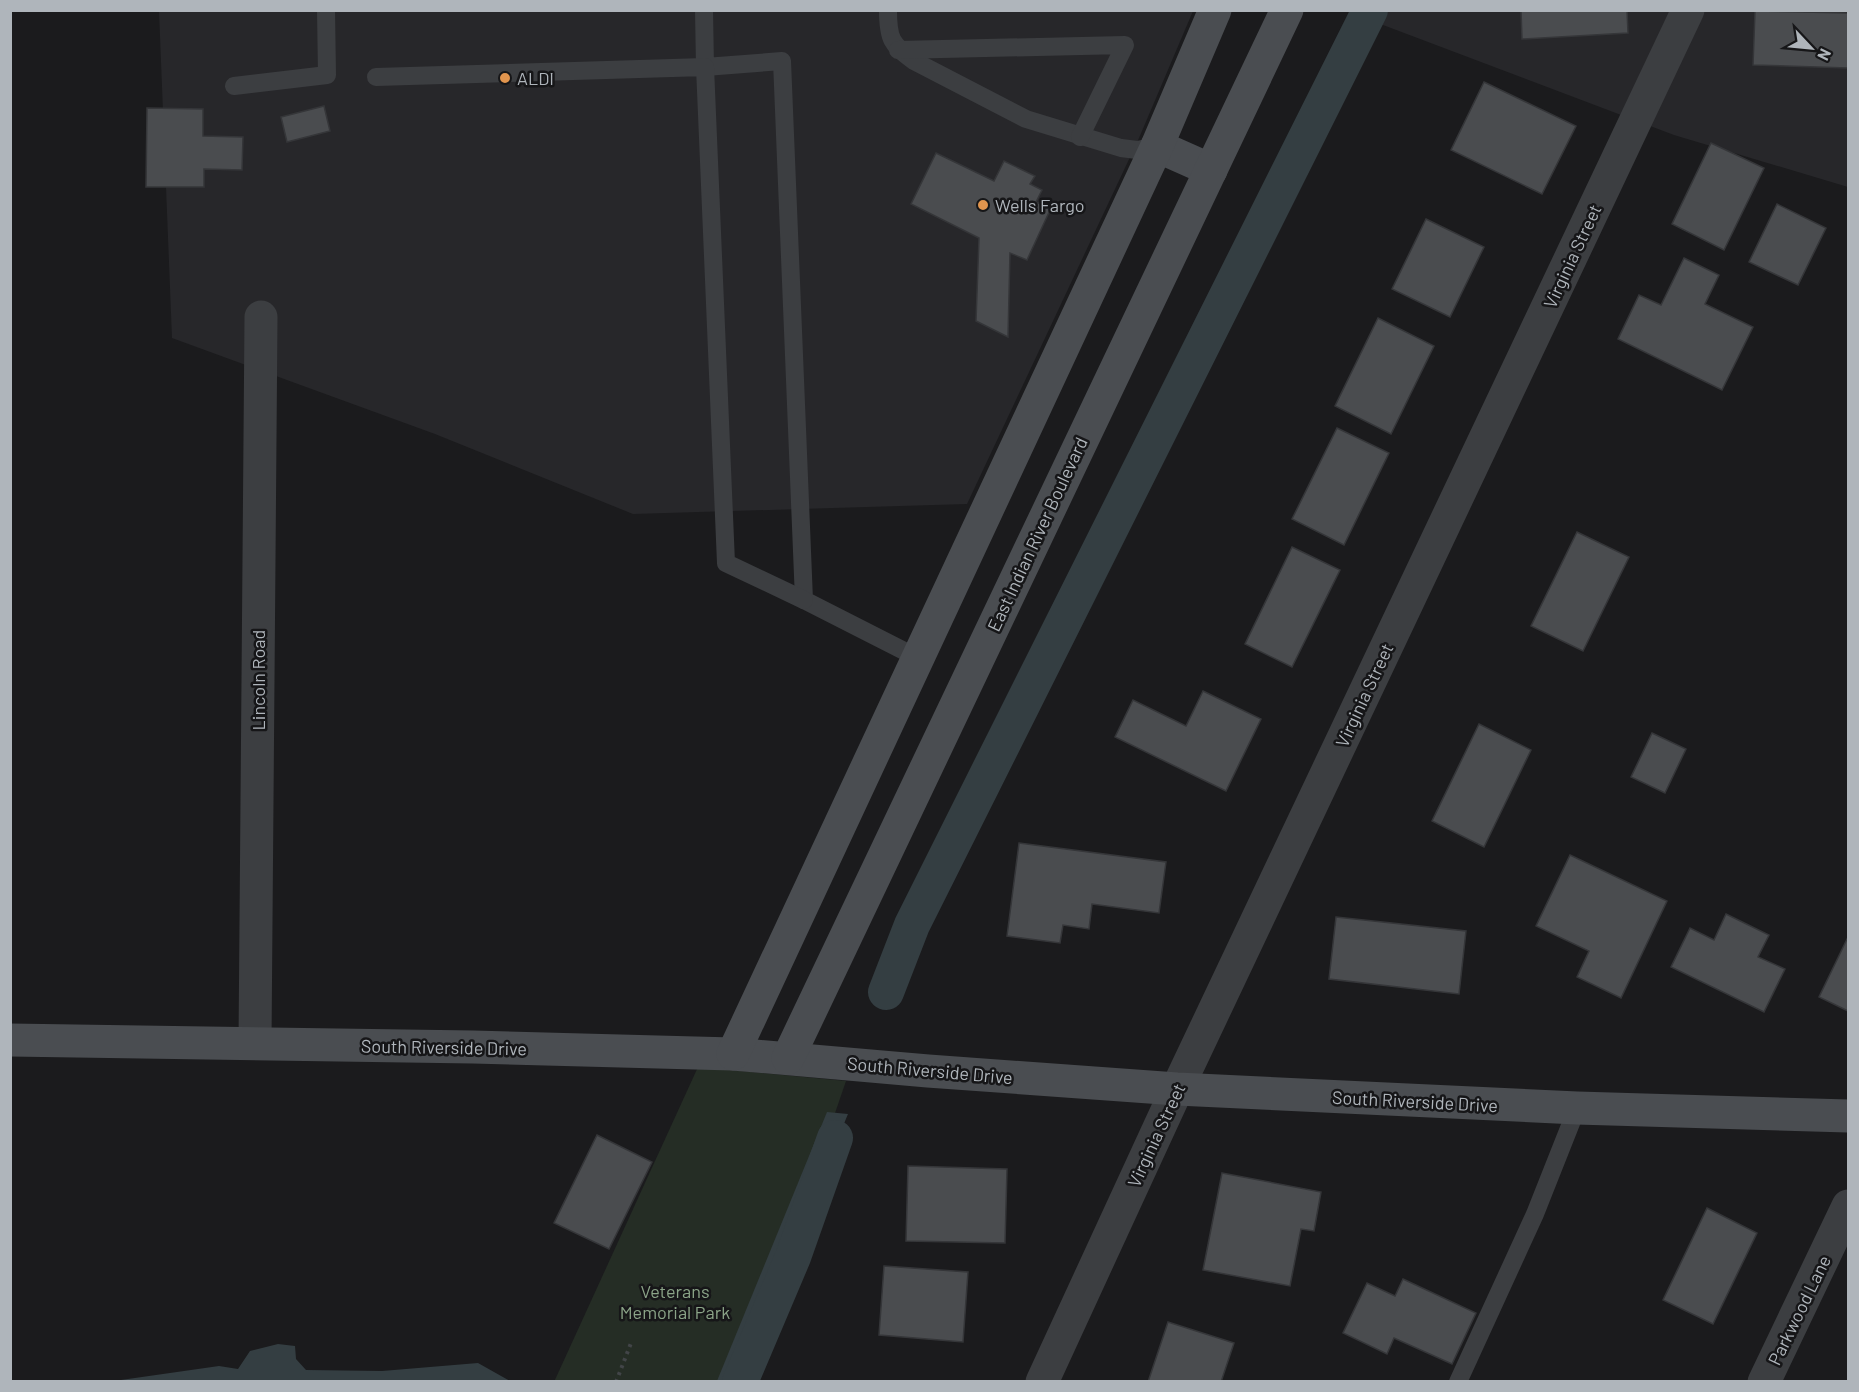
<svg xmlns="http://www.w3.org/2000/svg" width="1859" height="1392" font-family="Barlow,sans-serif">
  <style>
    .built { fill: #27272a }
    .green { fill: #252d25 }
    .water { fill: #343e42 }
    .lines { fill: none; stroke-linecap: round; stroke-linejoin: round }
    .canal { stroke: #343e42; stroke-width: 36 }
    .building { fill: #4a4c4f; stroke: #353639; stroke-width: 1.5 }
    .path { stroke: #424548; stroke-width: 4; stroke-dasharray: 3 4.5; stroke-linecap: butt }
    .lane { stroke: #3c3e41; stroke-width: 18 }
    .street { stroke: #3c3e41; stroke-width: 33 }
    .secondary { stroke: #4a4d51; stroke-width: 33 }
    .poi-dot { fill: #e1954e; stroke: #161618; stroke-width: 2 }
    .labels { text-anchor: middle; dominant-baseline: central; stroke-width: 5; stroke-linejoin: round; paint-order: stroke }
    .poi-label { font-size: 18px; fill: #afb5bb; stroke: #161618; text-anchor: start }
    .street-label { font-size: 18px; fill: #afb5bb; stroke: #161618 }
    .park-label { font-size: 18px; fill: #8ba488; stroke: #161618 }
  </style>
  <rect width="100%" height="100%" fill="#1b1b1d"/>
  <!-- built -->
  <g class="built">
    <polygon points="159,11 1193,11 1139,138 967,504 633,514 435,434 172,338"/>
    <polygon points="1346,11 1848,11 1848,187 1674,135"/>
  </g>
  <!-- green -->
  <polygon class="green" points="698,1067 846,1081 833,1119 724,1381 554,1382"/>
  <!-- water -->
  <g class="water">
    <polygon points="827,1112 848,1114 737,1381 717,1381"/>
    <polygon points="278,1344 295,1346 296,1359 306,1370 382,1371 478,1363 510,1381 114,1381 219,1366 238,1369 250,1351"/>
  </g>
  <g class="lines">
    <!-- canal -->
    <g class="canal">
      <polyline points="886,992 912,925 1370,10"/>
      <polyline points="740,1382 793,1257 835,1138"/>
    </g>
  </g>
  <!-- building -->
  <g class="building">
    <polygon points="1521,10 1627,10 1628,33 1522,39"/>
    <polygon points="1755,11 1848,13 1848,68 1753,65"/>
    <polygon points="1484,82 1576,126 1542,194 1451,150"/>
    <polygon points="324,106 330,131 287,142 281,117"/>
    <polygon points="147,108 203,109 203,136 243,137 242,170 204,169 204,187 146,187"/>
    <polygon points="1711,143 1764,168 1724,250 1672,224"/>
    <polygon points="936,153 994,181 1004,161 1035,176 1030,184 1042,190 1036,202 1051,208 1027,260 1010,253 1008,337 976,321 979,238 911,204"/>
    <polygon points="1777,204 1826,228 1798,285 1749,262"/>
    <polygon points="1426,219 1484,247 1450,317 1392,289"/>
    <polygon points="1684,258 1719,275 1705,304 1753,327 1722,390 1618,339 1639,295 1661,305"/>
    <polygon points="1378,318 1434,346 1391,434 1335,406"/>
    <polygon points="1337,428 1389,453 1344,545 1292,519"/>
    <polygon points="1577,532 1629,557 1583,651 1531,626"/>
    <polygon points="1292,547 1340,570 1292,667 1245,644"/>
    <polygon points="1203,691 1261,719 1226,791 1115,737 1133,700 1186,726"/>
    <polygon points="1479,724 1531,750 1484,847 1432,821"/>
    <polygon points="1652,733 1686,749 1665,793 1631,777"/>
    <polygon points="1019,843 1166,862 1159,913 1092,904 1089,929 1063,925 1060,943 1007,936"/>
    <polygon points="1570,855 1667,901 1621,998 1577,977 1589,951 1536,926"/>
    <polygon points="1726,914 1769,935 1758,957 1785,969 1764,1012 1671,967 1690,928 1714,940"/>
    <polygon points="1336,917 1466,931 1459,994 1329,979"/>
    <polygon points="1848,937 1848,1011 1819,997"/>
    <polygon points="597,1135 652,1162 609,1249 554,1223"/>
    <polygon points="908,1166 1007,1169 1005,1243 906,1241"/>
    <polygon points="1222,1173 1321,1192 1314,1231 1301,1229 1290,1286 1203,1270"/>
    <polygon points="1707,1208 1757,1233 1713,1324 1663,1300"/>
    <polygon points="884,1266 968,1272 963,1342 879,1335"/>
    <polygon points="1403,1279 1476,1313 1452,1364 1394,1338 1387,1354 1343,1333 1367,1283 1395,1296"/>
    <polygon points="1168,1322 1234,1343 1221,1382 1148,1382"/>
  </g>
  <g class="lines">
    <!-- path -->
    <polyline class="path" points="616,1382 631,1343"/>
    <!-- lane -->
    <g class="lane">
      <polyline points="704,10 705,67 782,61 804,600 918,658"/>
      <path d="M888,10C888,39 891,44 914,61L1026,119L1121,148L1137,150L1157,146"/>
      <polyline points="898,50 1125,45 1080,137"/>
      <polyline points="376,77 705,67 726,563 804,600"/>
      <polyline points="234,86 327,75 326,10"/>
      <polyline points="1458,1382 1535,1214 1577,1108"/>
    </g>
    <!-- street -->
    <g class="street">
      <polyline points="255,1043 261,317"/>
      <polyline points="1042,1382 1177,1089 1688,10"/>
      <polyline points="1764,1382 1848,1206"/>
    </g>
    <!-- secondary -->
    <g class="secondary">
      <polyline points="1157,146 1211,170"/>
      <polyline points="10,1040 473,1047 733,1054 928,1071 1177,1089 1577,1108 1848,1116"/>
      <polyline points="733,1054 1157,146 1215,10"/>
      <polyline points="788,1058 1287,10"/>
    </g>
  </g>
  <!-- markers -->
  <g class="poi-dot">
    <circle cx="505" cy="78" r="6"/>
    <circle cx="983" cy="205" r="6"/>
  </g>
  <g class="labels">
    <!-- poi labels -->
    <g class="poi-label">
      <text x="517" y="78">ALDI</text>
      <text x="995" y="205">Wells Fargo</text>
    </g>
    <!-- street labels -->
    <g class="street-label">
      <text transform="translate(1572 256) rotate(-65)">Virginia Street</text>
      <text transform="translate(1037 534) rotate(-65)">East Indian River Boulevard</text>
      <text transform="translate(258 680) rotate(-90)">Lincoln Road</text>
      <text transform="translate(1364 695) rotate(-65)">Virginia Street</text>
      <text transform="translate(444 1047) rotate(1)">South Riverside Drive</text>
      <text transform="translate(930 1070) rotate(5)">South Riverside Drive</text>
      <text transform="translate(1415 1101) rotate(3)">South Riverside Drive</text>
      <text transform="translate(1156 1135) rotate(-65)">Virginia Street</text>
      <text transform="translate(1799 1310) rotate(-64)">Parkwood Lane</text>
    </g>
    <!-- park labels -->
    <g class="park-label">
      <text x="675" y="1291">Veterans<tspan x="675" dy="21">Memorial Park</tspan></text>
    </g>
  </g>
  <!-- border -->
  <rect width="1859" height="1392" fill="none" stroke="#afb5bb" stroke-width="24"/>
  <!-- north arrow -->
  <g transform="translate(1811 48) rotate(116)" stroke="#161618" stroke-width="4.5" paint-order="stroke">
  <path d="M0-4.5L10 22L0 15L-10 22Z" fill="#afb5bb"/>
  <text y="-9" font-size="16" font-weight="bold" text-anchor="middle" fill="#afb5bb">N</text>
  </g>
</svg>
